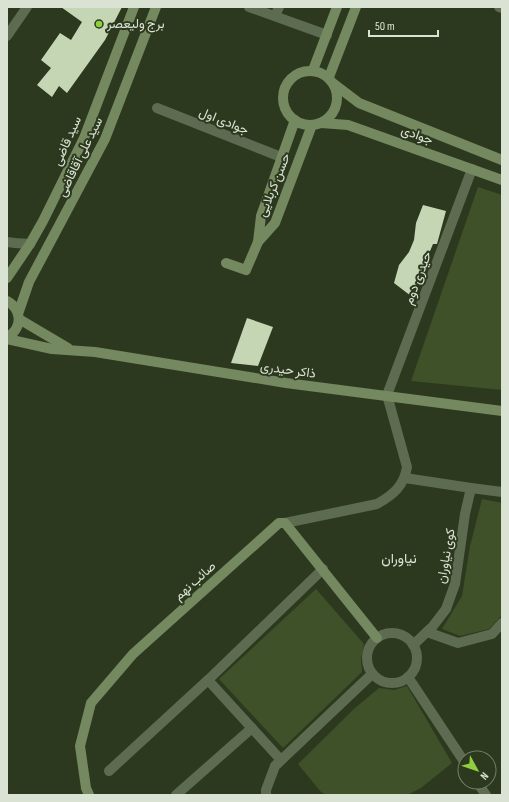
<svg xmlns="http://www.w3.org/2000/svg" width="509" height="802" font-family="'Sofia Sans Condensed',Vazirmatn,sans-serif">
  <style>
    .green { fill: #3e5129 }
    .building { fill: #c5d6b5 }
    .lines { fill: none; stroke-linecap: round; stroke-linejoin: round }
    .street { stroke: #5d6b50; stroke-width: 10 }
    .secondary { stroke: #74895f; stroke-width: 10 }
    .poi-dot { fill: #90cd41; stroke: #2c391e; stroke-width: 1.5 }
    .labels { text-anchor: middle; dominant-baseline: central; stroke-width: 4; stroke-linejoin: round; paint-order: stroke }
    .poi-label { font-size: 13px; fill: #dae3d3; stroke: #2c391e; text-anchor: start }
    .street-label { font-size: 13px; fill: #dae3d3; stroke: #2c391e }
    .neighbourhood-label { font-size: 14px; fill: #dae3d3; stroke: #2c391e }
  </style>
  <rect width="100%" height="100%" fill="#2c391e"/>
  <!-- green -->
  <g class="green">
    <polygon points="478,187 502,195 502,390 411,381"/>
    <polygon points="482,499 502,503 502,615 489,629 460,636 442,629 462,596 470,546"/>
    <polygon points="316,589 364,644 361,659 362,672 283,748 219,679"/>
    <polygon points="407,686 452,763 421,788 407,795 327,795 321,792 298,764 355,708 379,688 394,690"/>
  </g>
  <!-- building -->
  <g class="building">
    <polygon points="61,7 122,7 105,40 67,93 59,86 52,97 37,85 51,68 41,60 60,33 71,40 82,22"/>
    <polygon points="423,205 446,211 437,244 433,244 425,263 428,266 428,268 411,296 394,283 399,265 409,252 414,240 416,223"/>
    <polygon points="247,318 273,327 258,366 231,363"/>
  </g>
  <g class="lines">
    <!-- street -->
    <g class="street">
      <polyline points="249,7 327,35"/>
      <polyline points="499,7 502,8"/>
      <polyline points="275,16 279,7"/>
      <polyline points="7,36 27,7"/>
      <polyline points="157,108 281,157"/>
      <polyline points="7,242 15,243 30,244"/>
      <polyline points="405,478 471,488"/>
      <path d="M285,523L377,504C393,495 404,486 407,467L387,395L472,169"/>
      <polyline points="427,632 458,643 492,634 502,623"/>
      <circle cx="392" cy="658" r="25"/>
      <polyline points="413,645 433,626 446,609 455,584 465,514 471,488 502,492"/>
      <polyline points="408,677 465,763"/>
      <polyline points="208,680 281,760"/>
      <polyline points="109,771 208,680 323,569"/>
      <polyline points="477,782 486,795"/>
      <polyline points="176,795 252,728"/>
      <polyline points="266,795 266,790 275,766 372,674"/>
    </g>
    <!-- secondary -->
    <g class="secondary">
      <polyline points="313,70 337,7"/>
      <circle cx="310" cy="98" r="27"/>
      <polyline points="329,77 356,7"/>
      <polyline points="334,84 359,103 502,160"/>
      <polyline points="295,120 261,216 258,242 275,223 312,125"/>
      <polyline points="321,123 348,125 502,180"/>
      <polyline points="226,263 246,270 258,242"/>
      <polyline points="7,278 30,244 43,221 84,138 134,7"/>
      <path d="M7,301C22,309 23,329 7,337"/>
      <polyline points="18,314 29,282 105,139 156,7"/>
      <polyline points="19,319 68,348"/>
      <polyline points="7,339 52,349 95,352 286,383 502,411"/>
      <polyline points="89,795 86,788 80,746 91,703 133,654 279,523 285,523 377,638"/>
    </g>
  </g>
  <!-- markers -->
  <circle class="poi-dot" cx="99" cy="24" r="4"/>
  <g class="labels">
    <!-- poi labels -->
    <g class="poi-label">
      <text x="107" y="24">برج ولیعصر</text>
    </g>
    <!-- street labels -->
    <g class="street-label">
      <text transform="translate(224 121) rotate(22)">جوادی اول</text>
      <text transform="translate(417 135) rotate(20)">جوادی</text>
      <text transform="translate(67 141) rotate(-66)">سید قاضی</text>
      <text transform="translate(80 157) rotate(-64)">سید علی آقاقاضی</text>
      <text transform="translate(274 185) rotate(-68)">حسن کربلایی</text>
      <text transform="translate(418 278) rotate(-69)">حیدری دوم</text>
      <text transform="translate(288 370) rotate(8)">ذاکر حیدری</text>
      <text transform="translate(446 556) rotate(-80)">کوی نیاوران</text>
      <text transform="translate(195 581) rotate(-42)">صائب نهم</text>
    </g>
    <!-- neighbourhood labels -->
    <g class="neighbourhood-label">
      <text x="399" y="558">نیاوران</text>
    </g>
  </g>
  <!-- border -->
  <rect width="509" height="802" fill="none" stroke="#dae3d3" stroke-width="16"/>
  <!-- north arrow -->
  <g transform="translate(477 770) rotate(130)"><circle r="19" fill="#2c391e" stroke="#727d66"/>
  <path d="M0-3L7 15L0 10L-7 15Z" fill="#90cd41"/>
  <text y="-6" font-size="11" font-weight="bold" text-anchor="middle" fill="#dae3d3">N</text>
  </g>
  <!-- scale -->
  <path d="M369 30v6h69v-6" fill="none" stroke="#dae3d3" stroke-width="2"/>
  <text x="375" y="30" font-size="12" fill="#dae3d3" stroke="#2c391e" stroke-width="3" paint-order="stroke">50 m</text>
</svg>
